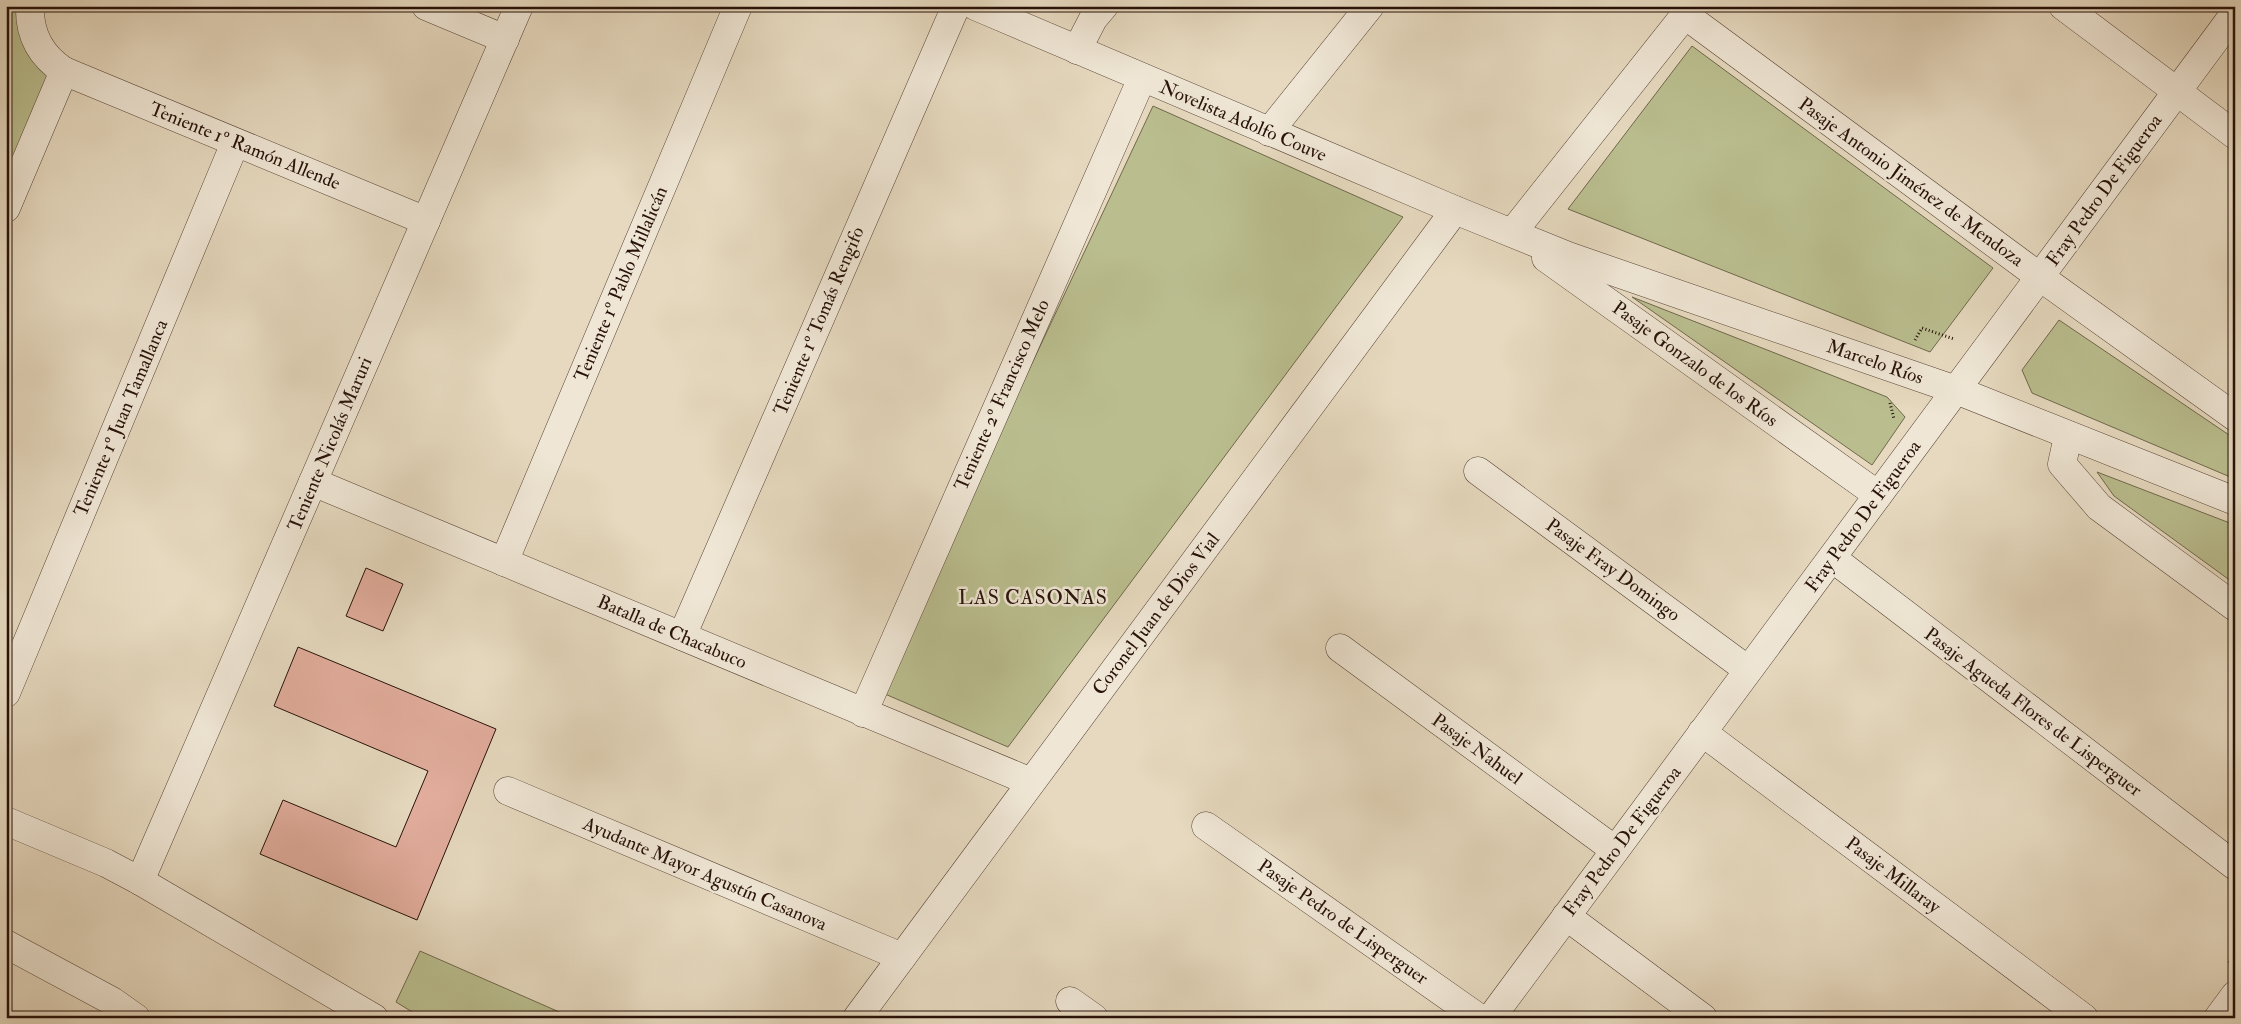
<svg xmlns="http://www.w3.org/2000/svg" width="2241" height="1024" font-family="'IM FELL Double Pica',serif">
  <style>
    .green { fill: #babe8f; stroke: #70684c }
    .building { fill: #e2ad9d; stroke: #271109 }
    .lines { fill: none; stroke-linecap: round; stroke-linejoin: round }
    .minor-casing { stroke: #574336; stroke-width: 29 }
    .tertiary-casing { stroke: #574336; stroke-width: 29 }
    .path { stroke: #271109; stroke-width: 3; stroke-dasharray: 1 2.5; stroke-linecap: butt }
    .minor { stroke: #efe6d5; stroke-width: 28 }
    .tertiary { stroke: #efe6d5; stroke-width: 28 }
    .labels { text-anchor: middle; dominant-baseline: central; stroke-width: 5; stroke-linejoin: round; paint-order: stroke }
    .street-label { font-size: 19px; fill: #271109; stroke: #efe6d5 }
    .neighbourhood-label { font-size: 20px; letter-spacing: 1px; fill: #271109; stroke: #efe6d5 }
  </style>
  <rect width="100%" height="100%" fill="#e6d9bf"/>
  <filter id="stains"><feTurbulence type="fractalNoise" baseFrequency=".004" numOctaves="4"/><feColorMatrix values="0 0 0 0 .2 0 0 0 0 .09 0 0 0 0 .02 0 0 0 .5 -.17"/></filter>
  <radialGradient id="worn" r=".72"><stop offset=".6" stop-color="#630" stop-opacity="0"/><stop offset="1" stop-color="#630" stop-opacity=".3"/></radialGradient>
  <!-- green -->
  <g class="green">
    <polygon points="6,6 23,6 56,74 6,193"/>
    <polygon points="1692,46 1993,268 1930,352 1568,209"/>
    <polygon points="1153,106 1403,217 1008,747 878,691"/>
    <polygon points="1632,297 1887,397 1905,417 1872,465"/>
    <polygon points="2059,320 2235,439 2235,479 2032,393 2022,370"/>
    <polygon points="2097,472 2235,525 2235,584 2114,496"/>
    <polygon points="420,951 573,1018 422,1018 396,1002"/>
  </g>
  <!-- building -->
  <g class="building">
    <polygon points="366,568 403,584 383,631 346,616"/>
    <polygon points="298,647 496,729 417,920 260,854 283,800 396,847 428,771 274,706"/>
  </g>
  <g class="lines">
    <!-- minor casing -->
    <g class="minor-casing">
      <g id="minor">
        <path d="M30,6C29,35 41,56 64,71L426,221"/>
        <polyline points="426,6 505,39"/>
        <polyline points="975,6 1455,210 1568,256 1956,390 2235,501"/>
        <polyline points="2063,6 2235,135"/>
        <polyline points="1685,15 2040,277 2235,417"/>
        <polyline points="1077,50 1093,19 1104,6"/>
        <polyline points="1269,132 1370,6"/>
        <polyline points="6,208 64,71"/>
        <polyline points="1512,233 1692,6"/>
        <polyline points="1546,258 1878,495"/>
        <polyline points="2068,436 2062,464 2099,507 2235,607"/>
        <polyline points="1478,471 1748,670"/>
        <polyline points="313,482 1031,782"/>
        <polyline points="1832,558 2235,866"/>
        <polyline points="504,562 738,6"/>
        <polyline points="682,636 956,6"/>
        <polyline points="1340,648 1615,850"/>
        <polyline points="6,693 235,143"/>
        <polyline points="863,713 1142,78"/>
        <polyline points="1702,732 2084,1018"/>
        <polyline points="508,791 902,957"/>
        <polyline points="1206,826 1479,1018"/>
        <polyline points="140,881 519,6"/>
        <polyline points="1566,916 1703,1018"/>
        <polyline points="1070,1001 1094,1018"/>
        <polyline points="857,1018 1455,210"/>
        <polyline points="1491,1018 2235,13"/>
        <polyline points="2218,1018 2235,995"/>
      </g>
    </g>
    <!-- tertiary casing -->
    <g class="tertiary-casing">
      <g id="tertiary">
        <polyline points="6,821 106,863 140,881 374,1018"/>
        <polyline points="6,944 112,1001 136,1018"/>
      </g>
    </g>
    <!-- path -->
    <g class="path">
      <polyline points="1915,340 1922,328 1954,339"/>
      <polyline points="1890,403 1894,419"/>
      <polyline points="2229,963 2235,956"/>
    </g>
    <!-- minor -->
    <use href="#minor" class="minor"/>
    <!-- tertiary -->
    <use href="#tertiary" class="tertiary"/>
  </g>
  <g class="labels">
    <!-- street labels -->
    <g class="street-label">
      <text transform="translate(1243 121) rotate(23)">Novelista Adolfo Couve</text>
      <text transform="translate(245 146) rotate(22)">Teniente 1º Ramón Allende</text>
      <text transform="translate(1911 182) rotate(36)">Pasaje Antonio Jiménez de Mendoza</text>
      <text transform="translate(2104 190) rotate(-54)">Fray Pedro De Figueroa</text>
      <text transform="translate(621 284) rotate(-67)">Teniente 1º Pablo Millalicán</text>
      <text transform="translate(819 321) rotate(-67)">Teniente 1º Tomás Rengifo</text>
      <text transform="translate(1875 362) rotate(19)">Marcelo Ríos</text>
      <text transform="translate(1695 364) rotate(36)">Pasaje Gonzalo de los Ríos</text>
      <text transform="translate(1002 395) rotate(-66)">Teniente 2º Francisco Melo</text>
      <text transform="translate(121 418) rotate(-67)">Teniente 1º Juan Tamallanca</text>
      <text transform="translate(330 444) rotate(-67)">Teniente Nicolás Maruri</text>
      <text transform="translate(1863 516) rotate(-54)">Fray Pedro De Figueroa</text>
      <text transform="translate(1613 570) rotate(36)">Pasaje Fray Domingo</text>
      <text transform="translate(1156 614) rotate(-53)">Coronel Juan de Dios Vial</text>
      <text transform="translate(672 632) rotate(23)">Batalla de Chacabuco</text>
      <text transform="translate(2033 712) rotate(37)">Pasaje Agueda Flores de Lisperguer</text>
      <text transform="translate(1477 749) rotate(36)">Pasaje Nahuel</text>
      <text transform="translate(1622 841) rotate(-53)">Fray Pedro De Figueroa</text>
      <text transform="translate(705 874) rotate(23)">Ayudante Mayor Agustín Casanova</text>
      <text transform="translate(1893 875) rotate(37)">Pasaje Millaray</text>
      <text transform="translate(1343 922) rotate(35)">Pasaje Pedro de Lisperguer</text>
    </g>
    <!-- neighbourhood labels -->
    <g class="neighbourhood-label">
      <text x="1033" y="597">LAS CASONAS</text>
    </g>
  </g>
  <!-- margin -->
  <rect width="2241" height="1024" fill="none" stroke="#e6d9bf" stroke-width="25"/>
  <rect x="8" y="8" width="2226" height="1009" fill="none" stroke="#271109" stroke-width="2.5"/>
  <rect x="12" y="12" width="2216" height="999" fill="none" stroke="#271109"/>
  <rect width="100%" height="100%" filter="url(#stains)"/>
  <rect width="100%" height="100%" fill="url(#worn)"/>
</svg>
